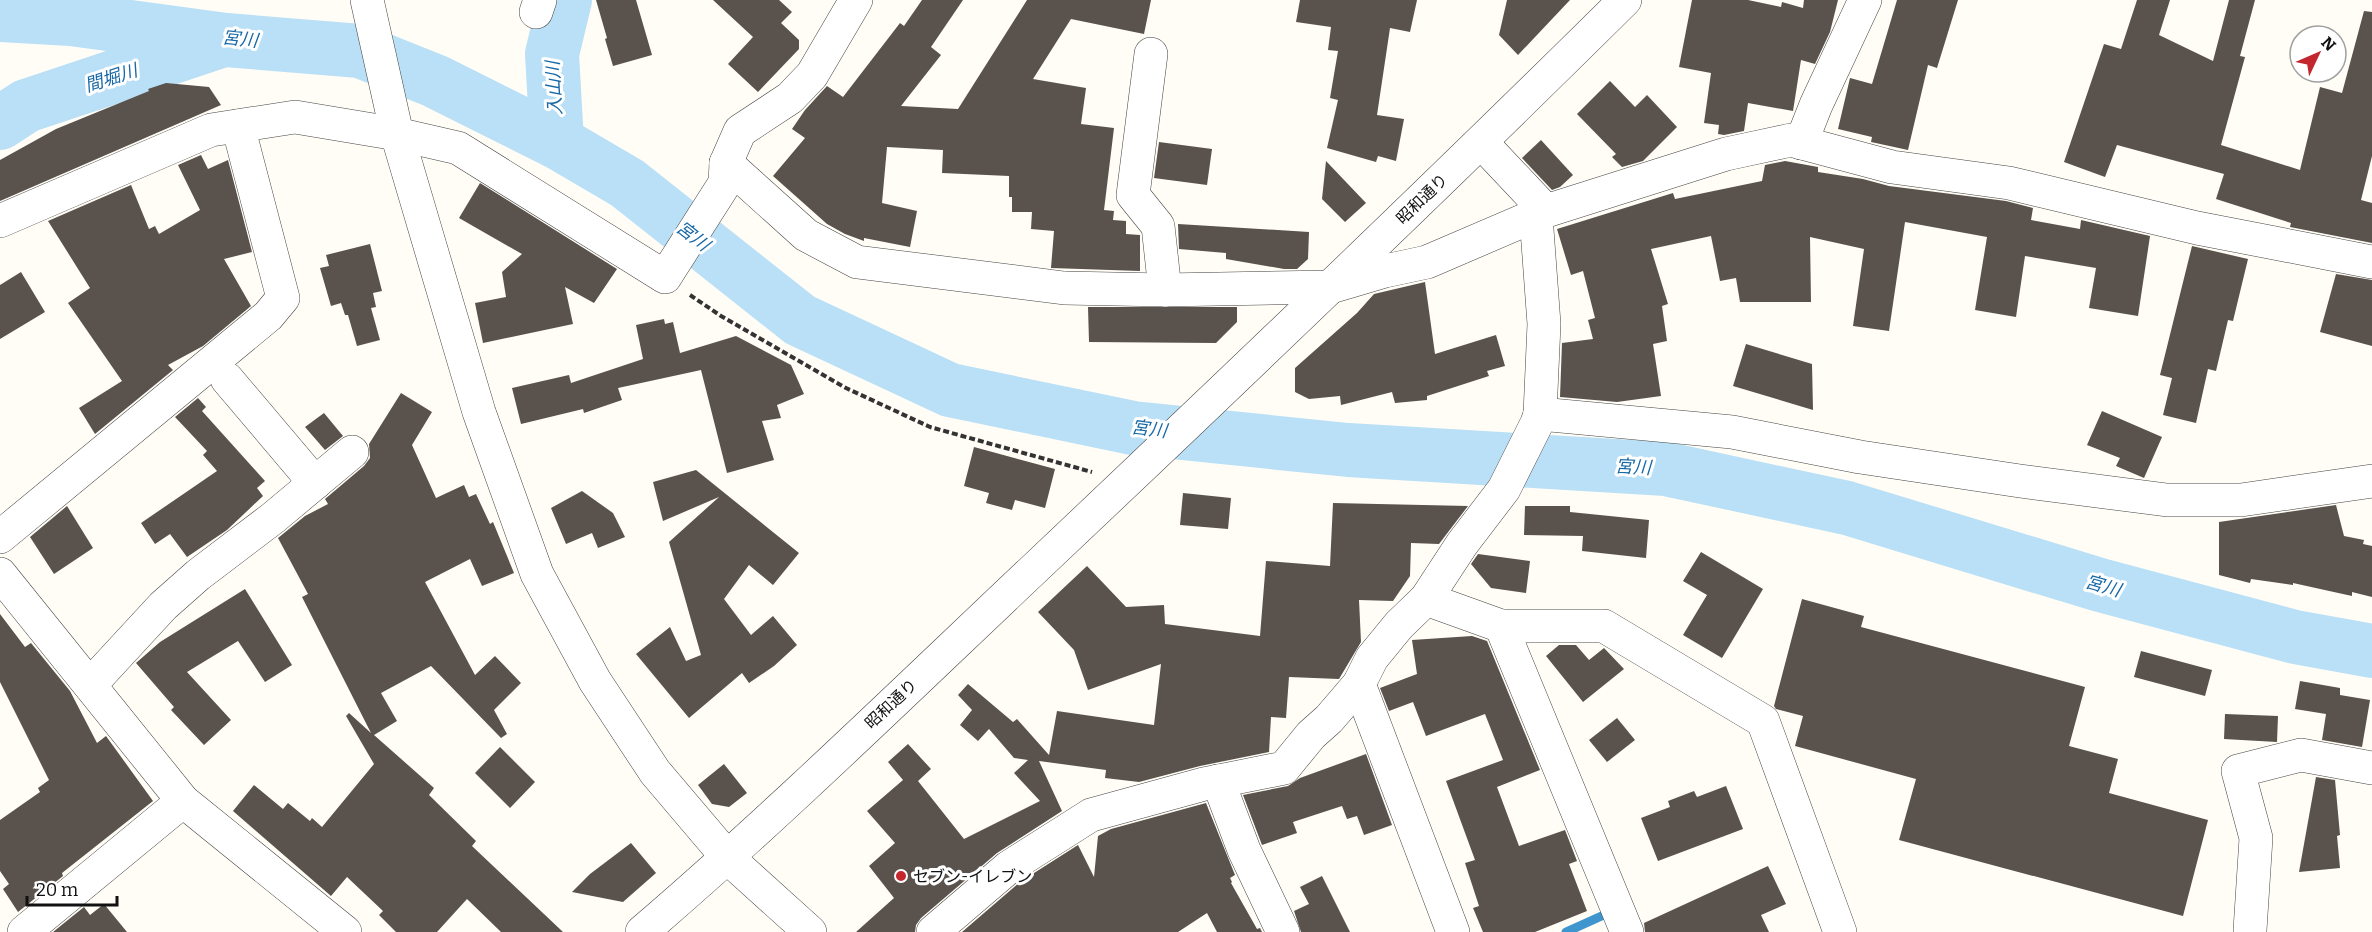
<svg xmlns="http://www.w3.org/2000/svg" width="2372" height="932" font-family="Bitter,'Noto Sans JP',serif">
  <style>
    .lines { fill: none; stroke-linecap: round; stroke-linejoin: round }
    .stream { stroke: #3f96cf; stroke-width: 9 }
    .river { stroke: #b9e0f7; stroke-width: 54 }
    .building { fill: #5a524d }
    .minor-casing { stroke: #444; stroke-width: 34 }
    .path { stroke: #333; stroke-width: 4; stroke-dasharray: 6 3; stroke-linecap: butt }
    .minor { stroke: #fff; stroke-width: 33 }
    .poi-dot { fill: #c4262e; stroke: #fff; stroke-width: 2 }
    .labels { text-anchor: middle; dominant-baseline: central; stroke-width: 6; stroke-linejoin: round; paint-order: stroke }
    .street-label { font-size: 16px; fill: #111; stroke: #fff }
    .poi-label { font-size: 16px; fill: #111; stroke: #fff; text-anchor: start }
    .water-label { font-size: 18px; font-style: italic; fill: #1768a6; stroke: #fff }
  </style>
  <rect width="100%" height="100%" fill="#fffdf5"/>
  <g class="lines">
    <!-- stream -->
    <polyline class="stream" points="1566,932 1606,914"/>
    <!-- river -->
    <g class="river">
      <polyline points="0,15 71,19 226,40 360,51 435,81 557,142 627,183 800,320 950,390 1133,428 1348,450 1666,469 1847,508 2100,585 2295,637 2372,651"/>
      <polyline points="0,123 26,106 215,43"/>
      <polyline points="557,142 552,54 565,0"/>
    </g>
  </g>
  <!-- building -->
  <g class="building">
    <polygon points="596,0 636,0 652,55 613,66 605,39 607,38"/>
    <polygon points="713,0 779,0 792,12 781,23 799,40 799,49 758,92 728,64 753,37"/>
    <polygon points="922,0 963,0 931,47 941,55 901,106 958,109 1027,0 1151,0 1144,34 1071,19 1033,79 1086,88 1081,124 1114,128 1104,210 1114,211 1113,220 1126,221 1126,234 1140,235 1140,271 1051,268 1054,231 1031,229 1032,212 1012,212 1012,197 1009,197 1009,176 942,173 943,150 887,147 882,203 917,211 910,247 864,238 864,241 845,234 827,224 773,176 805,138 792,129 805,110 827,86 843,97 900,23 904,26"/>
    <polygon points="1300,0 1417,0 1410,32 1390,28 1377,115 1404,119 1396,161 1378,156 1376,162 1327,148 1338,100 1330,98 1338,51 1328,50 1331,27 1296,22"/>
    <polygon points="1507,0 1570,0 1518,55 1499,35"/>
    <polygon points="1692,0 1748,0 1781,7 1782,2 1803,8 1804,0 1838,0 1830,32 1815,64 1801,60 1793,111 1748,103 1744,131 1724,135 1718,134 1719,125 1704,123 1711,73 1679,67"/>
    <polygon points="1897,0 1958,0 1937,68 1928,65 1908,150 1871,142 1872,137 1838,129 1850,78 1872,84"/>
    <polygon points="2137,0 2170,0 2159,35 2213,61 2229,0 2255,0 2240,56 2245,57 2221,145 2300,170 2320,87 2342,93 2364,11 2372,12 2372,156 2361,200 2372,203 2372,243 2290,227 2291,223 2216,199 2224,174 2117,145 2105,177 2064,162 2104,44 2121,49"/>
    <polygon points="1610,81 1635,107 1647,95 1677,127 1643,161 1622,167 1612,157 1616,154 1577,114"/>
    <polygon points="166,83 209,87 221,105 0,201 0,160 56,129 149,91 148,89"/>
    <polygon points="1541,140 1573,175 1560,187 1552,190 1522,158"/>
    <polygon points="1159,142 1212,149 1207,185 1154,178"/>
    <polygon points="201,155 208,169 228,160 252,252 224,259 251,306 203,346 168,365 173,370 95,434 79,408 122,381 68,303 90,288 48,221 131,185 149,229 155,226 159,234 200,210 178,165"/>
    <polygon points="1326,161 1366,203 1345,222 1322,199"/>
    <polygon points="1785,161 1818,167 1818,172 1863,179 1889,186 2006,201 2033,208 2031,220 2080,229 2081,220 2150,236 2138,316 2089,308 2096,268 2025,256 2016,317 1975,310 1987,237 1905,222 1889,331 1853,326 1864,249 1810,237 1811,302 1740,302 1736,278 1720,281 1711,236 1651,249 1668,304 1662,306 1667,341 1653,344 1661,396 1617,402 1560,397 1562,343 1593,339 1588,320 1595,318 1583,271 1571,275 1557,229 1673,193 1675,199 1762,181 1765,165"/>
    <polygon points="480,183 617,269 594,303 565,287 573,324 483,343 475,303 506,297 502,272 522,254 459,218"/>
    <polygon points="1178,224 1309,232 1308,259 1297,269 1284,269 1226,259 1226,253 1179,249"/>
    <polygon points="370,244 382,291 373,293 376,307 371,308 380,340 357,346 348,315 345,315 341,303 331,306 320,268 329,266 326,255"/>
    <polygon points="2192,246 2248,259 2233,321 2228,320 2216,371 2208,369 2196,423 2163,415 2172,378 2160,375"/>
    <polygon points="21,272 45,312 0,339 0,285"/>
    <polygon points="2336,274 2372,280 2372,346 2320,332"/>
    <polygon points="1425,282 1435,354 1496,335 1505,366 1487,371 1489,376 1427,396 1427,400 1395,403 1392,392 1341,405 1340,396 1309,399 1295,392 1295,368 1357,313 1374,294"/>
    <polygon points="1088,307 1237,307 1237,322 1216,343 1089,342"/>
    <polygon points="664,319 665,324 673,322 680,353 736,336 791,365 804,394 777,405 781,418 762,421 774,460 727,473 701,370 618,388 622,400 584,413 583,409 521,424 512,388 569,375 571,383 643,359 636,325"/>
    <polygon points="1746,344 1812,364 1813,410 1733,386"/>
    <polygon points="401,393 432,412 412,445 436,498 464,485 469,497 476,494 490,524 493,522 514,573 482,586 470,559 425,582 475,675 495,656 521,683 494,710 507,734 501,738 431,666 381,693 397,721 374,735 434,788 429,795 476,841 472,846 563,932 501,932 467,899 437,932 396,932 379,915 383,911 347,877 331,896 233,811 254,785 283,809 288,803 310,821 312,818 322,827 374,764 346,716 349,713 371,733 302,597 308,594 278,538 305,516 328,504 325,499 364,466 370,458 369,444"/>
    <polygon points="198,398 206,407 202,411 265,481 257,488 263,496 227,530 187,557 170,534 155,544 141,523 217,471 203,455 207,451 175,417"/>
    <polygon points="2102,411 2162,437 2144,478 2116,466 2120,458 2087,445"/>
    <polygon points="324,413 343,436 325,450 305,427"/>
    <polygon points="974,447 1055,469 1045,508 1015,500 1012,510 986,503 989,493 964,486"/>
    <polygon points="696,470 799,553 773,585 749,565 724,599 751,635 773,616 797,645 774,666 749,683 742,673 689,718 636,654 670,627 686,661 701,655 669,542 719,497 663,521 653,482"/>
    <polygon points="582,491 613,513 625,537 598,548 592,533 566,544 551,508"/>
    <polygon points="1183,493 1231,498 1228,529 1180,525"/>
    <polygon points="1333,503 1468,506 1439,544 1411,543 1410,576 1393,601 1359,600 1361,642 1339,679 1289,677 1286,718 1271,717 1269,752 1200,766 1139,782 1105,778 1106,770 1039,761 1062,811 997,853 921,918 916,925 915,932 856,932 894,898 869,866 895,843 867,811 903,780 888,762 908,744 931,769 918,781 964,839 1040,801 1014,773 1028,760 1014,758 989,729 978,741 960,725 972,710 958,695 968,684 1013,722 1017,719 1049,755 1057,711 1154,725 1161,664 1088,690 1074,650 1038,612 1087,566 1126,607 1164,605 1165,624 1260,636 1266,561 1330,566"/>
    <polygon points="2336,505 2344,536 2364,540 2363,544 2372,546 2372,597 2352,592 2352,596 2293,583 2293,585 2251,579 2250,583 2219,575 2219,522"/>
    <polygon points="67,506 93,548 54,574 30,537"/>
    <polygon points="1525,506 1570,506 1570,512 1649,520 1646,558 1582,551 1583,536 1524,535"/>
    <polygon points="1701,552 1763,589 1722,658 1683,635 1707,595 1683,581"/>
    <polygon points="1478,554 1530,561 1526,593 1491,588 1471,564"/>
    <polygon points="245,589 292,665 265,682 238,641 187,672 231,720 204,745 171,710 174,707 136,663 160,642"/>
    <polygon points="1802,599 1864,616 1861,627 2085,687 2069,746 2118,759 2109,793 2208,820 2183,916 1899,840 1916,779 1795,746 1803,716 1776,709 1774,706"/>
    <polygon points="0,614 25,647 31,643 70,691 97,743 106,736 153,801 62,873 63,876 18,912 3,889 9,884 0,871 0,820 40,792 38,788 49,780 0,682"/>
    <polygon points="1472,636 1487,641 1540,770 1497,787 1519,846 1565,830 1577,861 1569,864 1587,911 1535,932 1483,932 1473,908 1479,906 1465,863 1475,860 1446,781 1503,760 1485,714 1426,736 1413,702 1389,711 1380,688 1417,674 1412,640"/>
    <polygon points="1559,645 1576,645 1589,660 1604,648 1624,669 1583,702 1546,656"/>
    <polygon points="2141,651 2212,670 2205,696 2134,677"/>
    <polygon points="2300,681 2340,688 2340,695 2370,700 2362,747 2322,740 2326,714 2295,709"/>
    <polygon points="2225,714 2278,716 2277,742 2224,739"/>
    <polygon points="1617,718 1635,740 1607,762 1589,740"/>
    <polygon points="500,747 535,782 510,808 475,773"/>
    <polygon points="1366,754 1392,825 1364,835 1357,816 1347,819 1342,806 1293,822 1297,833 1262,845 1243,795 1288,786 1300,778"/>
    <polygon points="724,764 747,793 729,807 712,804 698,785"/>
    <polygon points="2316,777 2335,780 2340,835 2337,836 2340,868 2299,872"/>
    <polygon points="1726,786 1743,829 1658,861 1641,818 1670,807 1668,801 1694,791 1697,797"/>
    <polygon points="1206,803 1235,875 1230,878 1232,882 1231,883 1257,929 1260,928 1262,932 1217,932 1207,913 1178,932 962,932 1020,882 1078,845 1094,877 1098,836 1111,829"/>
    <polygon points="631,843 656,873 623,902 572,892 590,874"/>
    <polygon points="1768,866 1786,904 1761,915 1769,932 1645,932 1644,923"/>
    <polygon points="1322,876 1350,932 1301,932 1294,911 1309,904 1300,887"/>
    <polygon points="104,904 127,932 53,932 84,907 90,915"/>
  </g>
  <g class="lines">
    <!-- minor casing -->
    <g class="minor-casing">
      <g id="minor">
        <polyline points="367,0 397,134 479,412 537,574 595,681 655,772 728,858 810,932"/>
        <polyline points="536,12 540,0"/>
        <polyline points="1151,54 1133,195 1158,226 1165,290"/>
        <polyline points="1481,142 1546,211 1726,154 1791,140 1892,167 2009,183 2197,228 2372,262"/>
        <polyline points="1801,143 1816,105 1865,0"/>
        <polyline points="726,163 806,235 857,262 1064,288 1165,290 1331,287 1385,271 1427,262 1546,211"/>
        <polyline points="1536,216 1544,324 1540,414"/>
        <polyline points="0,221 211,130 295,117 397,134 458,148 665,277 725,183 726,163 740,131 790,98 812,75 856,0"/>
        <polyline points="227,379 315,483"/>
        <polyline points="0,537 268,316 283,298 238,126"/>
        <polyline points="0,574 183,801 345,932"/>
        <polyline points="1426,599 1501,626 1604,626 1763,721 1840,932"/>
        <polyline points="1501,626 1627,932"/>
        <polyline points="1359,684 1453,932"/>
        <polyline points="90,685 163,606 198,575 273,518 352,452"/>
        <polyline points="1218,781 1244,850 1283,932"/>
        <polyline points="2250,930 2256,838 2238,771 2301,755 2372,768"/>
        <polyline points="24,932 183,801"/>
        <path d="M642,932C776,817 903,693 1032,571C1231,383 1430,193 1625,0"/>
        <polyline points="933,932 1009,867 1091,815 1204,784 1284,768 1311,735 1329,719 1359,684 1372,658 1399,625 1426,599 1462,544 1504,489 1537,423 1540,414 1732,432 1860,457 2020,481 2167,500 2241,500 2372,481"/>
      </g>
    </g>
    <!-- path -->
    <polyline class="path" points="690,295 721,316 846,388 930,427 1092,472"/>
    <!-- minor -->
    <use href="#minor" class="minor"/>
  </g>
  <!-- markers -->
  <circle class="poi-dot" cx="901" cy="876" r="6"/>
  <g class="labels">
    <!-- street labels -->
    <g class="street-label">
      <text transform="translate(1422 199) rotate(-44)">昭和通り</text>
      <text transform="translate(891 704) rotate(-43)">昭和通り</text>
    </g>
    <!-- poi labels -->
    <g class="poi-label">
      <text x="913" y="876">セブン-イレブン</text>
    </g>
    <!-- water labels -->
    <g class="water-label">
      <text transform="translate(240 39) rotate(6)">宮川</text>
      <text transform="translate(111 78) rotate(-18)">間堀川</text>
      <text transform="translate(554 88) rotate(-93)">入山川</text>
      <text transform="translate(693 236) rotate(38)">宮川</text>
      <text transform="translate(1149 429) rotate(7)">宮川</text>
      <text transform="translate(1633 467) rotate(3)">宮川</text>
      <text transform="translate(2103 586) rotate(16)">宮川</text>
    </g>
  </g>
  <!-- north arrow -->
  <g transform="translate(2318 54) rotate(46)"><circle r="28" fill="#ffffff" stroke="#a0a0a0" stroke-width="1.5"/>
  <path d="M0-4.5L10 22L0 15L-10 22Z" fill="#c4262e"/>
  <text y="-9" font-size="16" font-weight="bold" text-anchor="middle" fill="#111111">N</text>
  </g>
  <!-- scale -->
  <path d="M27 896v9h90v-9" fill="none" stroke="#111111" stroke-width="3"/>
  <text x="36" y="896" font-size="18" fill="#111111" stroke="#ffffff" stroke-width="4.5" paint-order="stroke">20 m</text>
</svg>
